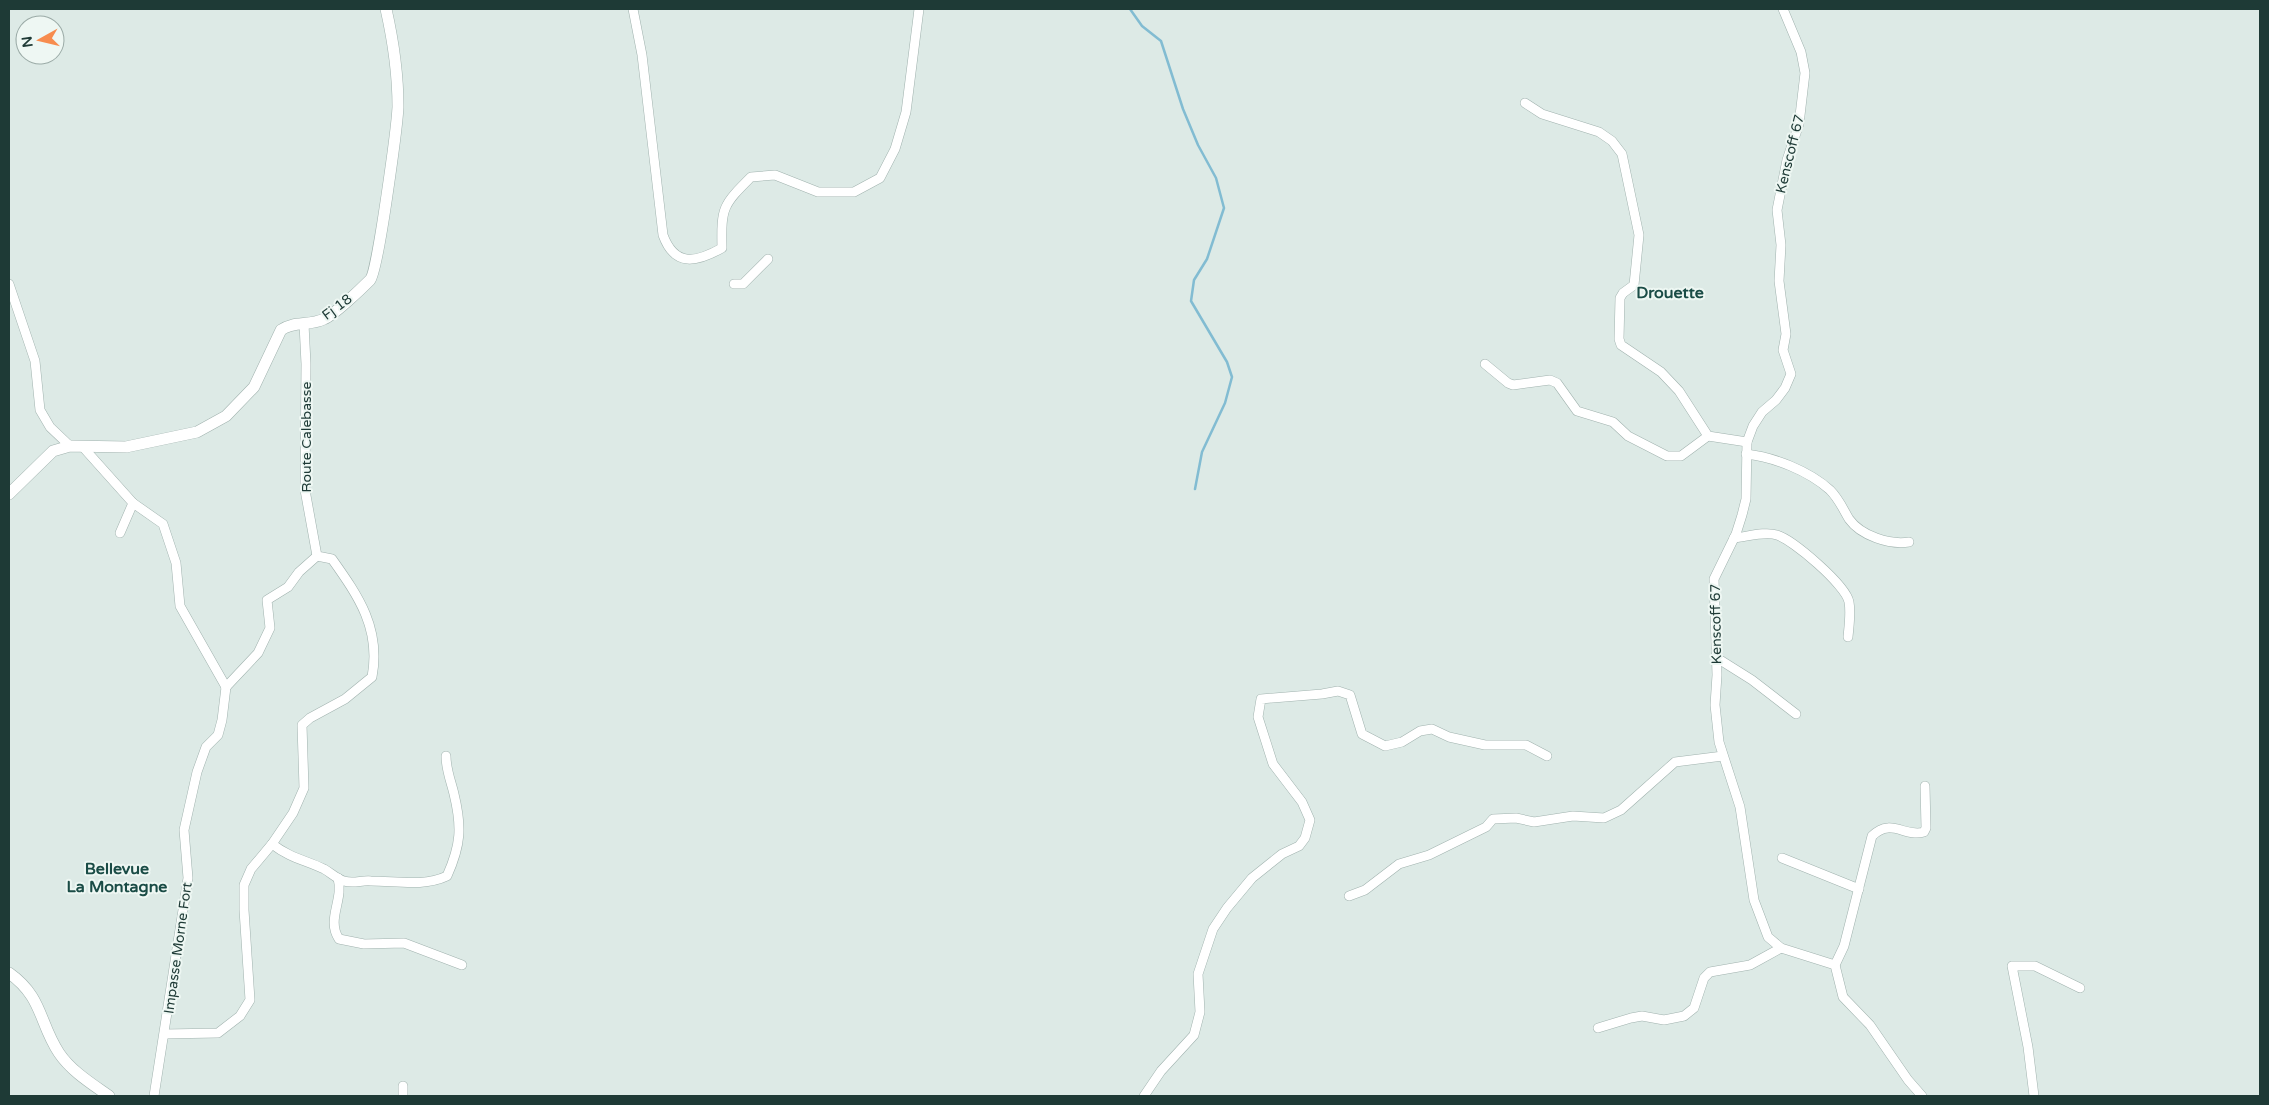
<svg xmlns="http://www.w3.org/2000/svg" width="2269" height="1105" font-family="'Varela Round',sans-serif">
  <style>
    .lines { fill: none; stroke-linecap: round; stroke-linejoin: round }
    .stream { stroke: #82bcd2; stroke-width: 2.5 }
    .minor-casing { stroke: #a0b2ae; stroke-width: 10 }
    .tertiary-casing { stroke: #a0b2ae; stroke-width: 12 }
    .minor { stroke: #fff; stroke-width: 9 }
    .tertiary { stroke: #fff; stroke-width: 11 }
    .labels { text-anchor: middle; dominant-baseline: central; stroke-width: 4; stroke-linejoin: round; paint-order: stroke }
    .street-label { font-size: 14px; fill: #1e3a36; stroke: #eef7f3 }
    .quarter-label { font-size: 16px; font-weight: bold; fill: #1a4c46; stroke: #eef7f3 }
  </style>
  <rect width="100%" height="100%" fill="#ddeae6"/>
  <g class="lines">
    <!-- stream -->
    <polyline class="stream" points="1130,9 1142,26 1161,41 1183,109 1198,145 1216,178 1224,208 1207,259 1194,280 1191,301 1227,362 1232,377 1225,403 1202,452 1195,489"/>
    <!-- minor casing -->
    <g class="minor-casing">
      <g id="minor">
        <path d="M633,9L642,55L663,235C675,268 697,262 722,248C721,207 723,205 751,177L775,175L818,192H854L880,178L895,149L906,112L919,9"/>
        <polyline points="1783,9 1801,52 1805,73 1799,124 1787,160 1777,210 1781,245 1779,281 1786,334 1783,350 1791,374 1785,388 1776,400 1762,412 1753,426 1747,442 1746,499 1742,515 1736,534 1714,579 1717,675 1715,705 1719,742 1740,807 1754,900 1768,937 1781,948 1835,965 1843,997 1870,1025 1908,1080 1922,1096"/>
        <polyline points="1525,103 1542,114 1599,132 1612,141 1622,154 1639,235 1634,285 1623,293 1620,298 1619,339 1621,345 1661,372 1679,391 1708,436 1747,442"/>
        <polyline points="9,284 35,361 40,410 50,427 70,446"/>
        <polyline points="734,284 743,284 768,259"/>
        <polyline points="1485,364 1508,383 1513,385 1550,380 1557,383 1577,411 1613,422 1628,436 1667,456 1681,456 1708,436"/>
        <polyline points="82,446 133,503 120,533"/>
        <path d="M1746,454C1774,457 1809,471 1830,490C1839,499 1843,509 1849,519C1861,536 1890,545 1909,542"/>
        <polyline points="133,503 163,524 176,563 180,606 226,687"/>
        <path d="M1734,538C1746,537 1765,531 1777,535C1793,540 1846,585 1849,602C1851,613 1849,626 1848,637"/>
        <polyline points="1717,658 1752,680 1796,714"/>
        <polyline points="226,687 258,653 270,628 267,600 288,587 299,572 317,556"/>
        <path d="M272,844C290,858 305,860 324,869C331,873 337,879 344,881C353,884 362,880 371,881C396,881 424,887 447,876C461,845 462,827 454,794C451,781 446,770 446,756"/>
        <polyline points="1782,858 1859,889"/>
        <path d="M338,878C344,900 326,919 339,939L364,944L404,943L462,965"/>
        <polyline points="1349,896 1365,890 1399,864 1429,855 1486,827 1493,819 1516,818 1534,822 1573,816 1604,818 1621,810 1675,762 1723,756"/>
        <path d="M1835,965L1844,946L1872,836C1891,817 1905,838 1924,832L1926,828L1925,786"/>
        <polyline points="1598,1028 1631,1018 1642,1016 1664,1020 1684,1016 1694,1008 1704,978 1710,972 1750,965 1781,948"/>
        <path d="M165,1034L218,1033L240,1016L250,1000L244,910V885L251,869L272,844L293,813L304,788L302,725L310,718L345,699L372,677C381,629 359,597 332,559L317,556L305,490L306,364L304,324"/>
        <polyline points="154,1096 188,878 184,830 197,772 206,747 218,735 222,720 226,687"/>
        <polyline points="403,1096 403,1086"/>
        <polyline points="1144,1096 1161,1071 1194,1035 1200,1012 1198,974 1213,929 1227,908 1252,878 1282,854 1299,846 1305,838 1310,820 1302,802 1273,764 1258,717 1261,699 1322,694 1338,691 1350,695 1362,734 1385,746 1402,742 1420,731 1432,729 1449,737 1485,745 1526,745 1547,756"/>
        <polyline points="2034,1096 2028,1047 2012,966 2035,966 2080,988"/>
      </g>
    </g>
    <!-- tertiary casing -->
    <g class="tertiary-casing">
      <g id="tertiary">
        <path d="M9,494L53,451L70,446L126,447L197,432L226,416L254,387L281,330C293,321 310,326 324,319C334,315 362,288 370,280C378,272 397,126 398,107C398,75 393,40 386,9"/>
        <path d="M9,973C43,997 39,1023 59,1053C71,1071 92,1084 109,1096"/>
      </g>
    </g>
    <!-- minor -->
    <use href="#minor" class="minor"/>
    <!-- tertiary -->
    <use href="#tertiary" class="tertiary"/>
  </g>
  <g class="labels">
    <!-- street labels -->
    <g class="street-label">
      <text transform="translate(1790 154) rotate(-76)">Kenscoff 67</text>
      <text transform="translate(337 307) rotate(-37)">Fj 18</text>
      <text transform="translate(306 437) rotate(-90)">Route Calebasse</text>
      <text transform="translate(1716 624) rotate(-91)">Kenscoff 67</text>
      <text transform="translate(178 948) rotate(-82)">Impasse Morne Fort</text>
    </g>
    <!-- quarter labels -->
    <g class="quarter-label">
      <text x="1670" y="293">Drouette</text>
      <text x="117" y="869">Bellevue<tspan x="117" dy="18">La Montagne</tspan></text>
    </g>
  </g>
  <!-- border -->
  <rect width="2269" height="1105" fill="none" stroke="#1e3a36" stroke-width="20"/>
  <!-- north arrow -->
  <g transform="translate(40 40) rotate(262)"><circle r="24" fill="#eef7f3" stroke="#9baba7"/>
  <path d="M0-4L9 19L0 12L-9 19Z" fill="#f78c4e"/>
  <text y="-8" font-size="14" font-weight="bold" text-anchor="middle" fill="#1e3a36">N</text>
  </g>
</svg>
